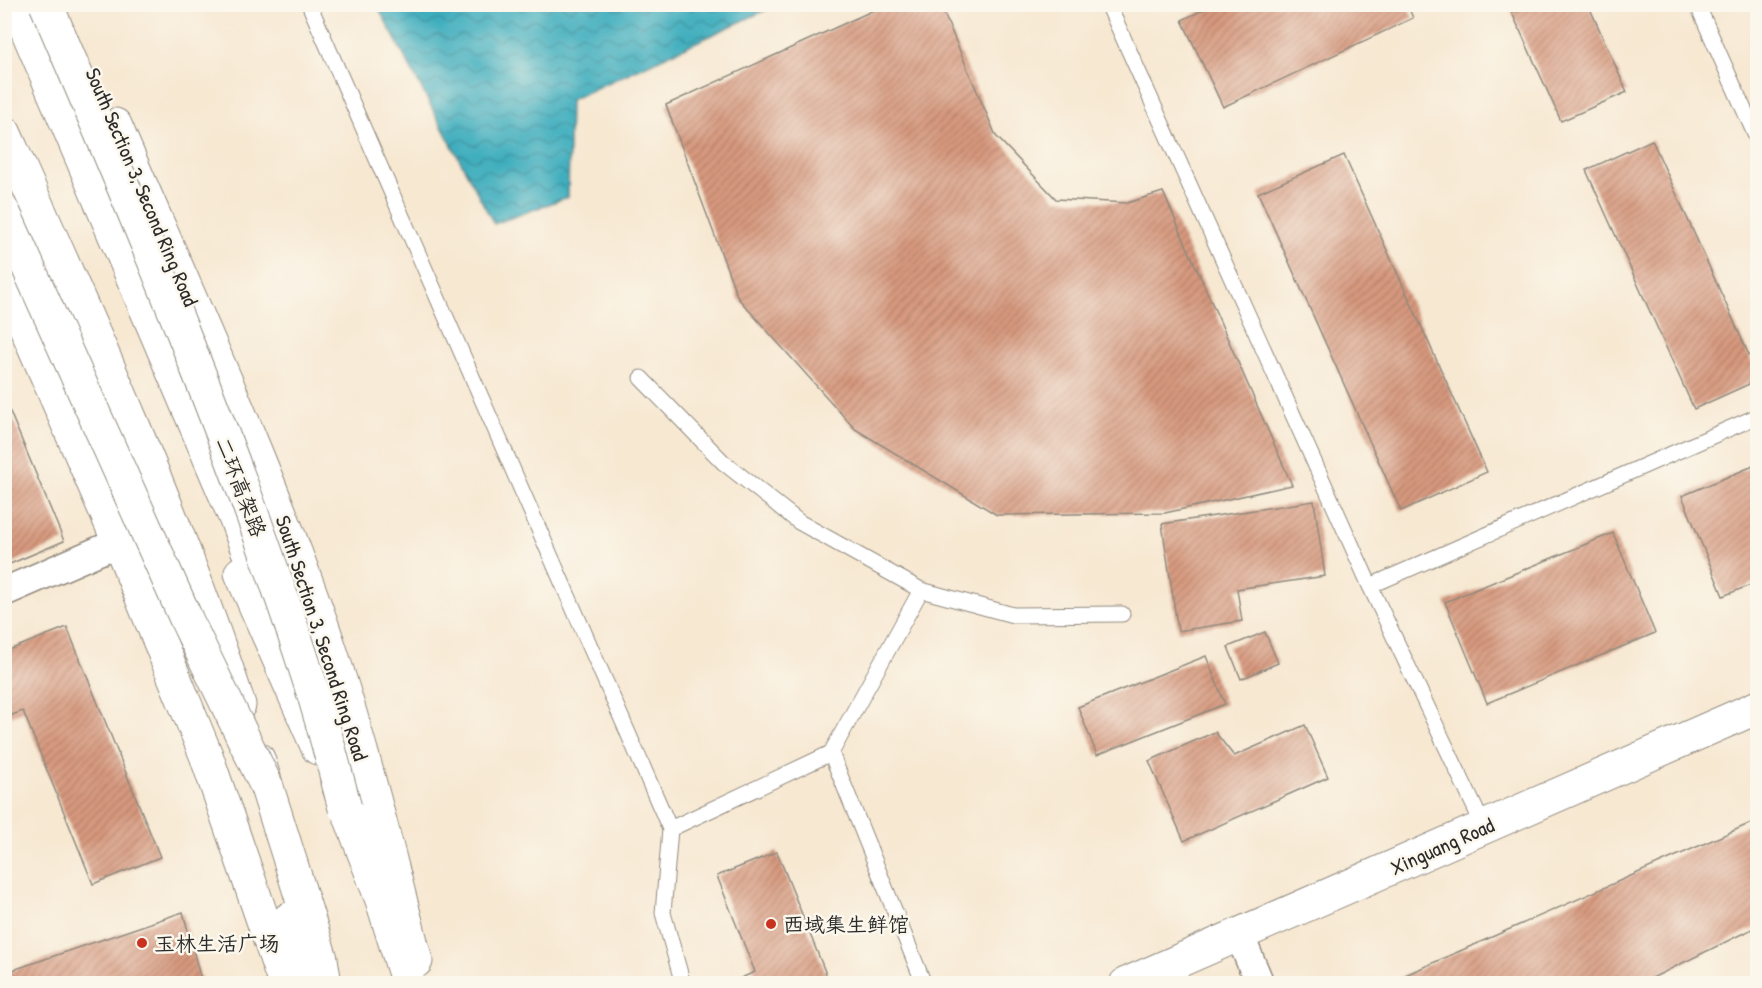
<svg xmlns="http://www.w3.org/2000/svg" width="1762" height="988" font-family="'Patrick Hand','LXGW WenKai TC',sans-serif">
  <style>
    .water { fill: url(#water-waves); stroke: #366c74; stroke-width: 1.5 }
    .building { fill: url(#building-hatch) }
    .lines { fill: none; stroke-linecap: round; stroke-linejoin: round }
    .lane-casing { stroke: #918a7e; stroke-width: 17 }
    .street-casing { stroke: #918a7e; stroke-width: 31 }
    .secondary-casing { stroke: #918a7e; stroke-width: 35 }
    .highway-casing { stroke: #918a7e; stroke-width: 35 }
    .lane { stroke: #fff; stroke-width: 15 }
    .street { stroke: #fff; stroke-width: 28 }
    .secondary { stroke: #fff; stroke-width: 33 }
    .highway { stroke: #fff; stroke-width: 33 }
    .highway-bridge-casing { stroke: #918a7e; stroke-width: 35; stroke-linecap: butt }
    .highway-bridge { stroke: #fff; stroke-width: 33 }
    .poi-dot { fill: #c8321e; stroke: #fbf7ec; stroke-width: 2 }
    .labels { text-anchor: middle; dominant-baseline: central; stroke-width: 5; stroke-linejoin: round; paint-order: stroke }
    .street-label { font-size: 21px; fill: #2b2b2b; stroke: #fbf7ec }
    .poi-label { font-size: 21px; fill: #2b2b2b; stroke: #fbf7ec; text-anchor: start }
  </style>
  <defs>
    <pattern id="water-waves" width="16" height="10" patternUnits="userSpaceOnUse" patternTransform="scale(1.5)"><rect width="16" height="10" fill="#40aebe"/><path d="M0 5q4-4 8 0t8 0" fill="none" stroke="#368e9b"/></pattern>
    <pattern id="building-hatch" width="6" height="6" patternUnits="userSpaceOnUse" patternTransform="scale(1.5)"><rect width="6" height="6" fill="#d7997e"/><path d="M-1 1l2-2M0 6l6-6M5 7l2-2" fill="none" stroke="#af7d67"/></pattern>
  </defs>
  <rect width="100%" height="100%" fill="#fbf7ec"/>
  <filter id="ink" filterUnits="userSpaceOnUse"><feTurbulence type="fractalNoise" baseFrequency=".0167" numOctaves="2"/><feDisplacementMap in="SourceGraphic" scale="12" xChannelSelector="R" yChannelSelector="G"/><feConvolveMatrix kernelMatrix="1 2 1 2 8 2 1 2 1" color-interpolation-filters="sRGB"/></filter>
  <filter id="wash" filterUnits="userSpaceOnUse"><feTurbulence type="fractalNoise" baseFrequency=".008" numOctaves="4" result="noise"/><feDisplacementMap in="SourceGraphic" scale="24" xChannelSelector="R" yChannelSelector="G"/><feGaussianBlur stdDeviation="1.35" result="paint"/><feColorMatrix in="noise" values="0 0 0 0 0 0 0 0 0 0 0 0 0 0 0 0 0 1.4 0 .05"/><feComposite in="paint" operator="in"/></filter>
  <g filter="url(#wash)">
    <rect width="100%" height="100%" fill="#f7e8d2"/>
    <!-- water -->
    <polygon class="water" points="377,5 777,5 570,100 568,197 494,224"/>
    <g id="blocks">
      <!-- building -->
      <g class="building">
        <polygon points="887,4 940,4 996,136 1056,199 1127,203 1163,192 1292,485 1165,513 997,515 855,429 738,298 666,105"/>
        <polygon points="1215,4 1407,4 1413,18 1223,107 1182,20"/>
        <polygon points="1508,4 1588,4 1627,92 1561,121"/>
        <polygon points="1652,140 1758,375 1758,380 1694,409 1586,170"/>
        <polygon points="1344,155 1487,472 1401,511 1258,193"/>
        <polygon points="5,400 64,541 5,566"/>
        <polygon points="1758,464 1758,582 1723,596 1682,496"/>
        <polygon points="1314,501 1325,576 1237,589 1242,621 1178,631 1162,524"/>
        <polygon points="1613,533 1655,633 1487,703 1445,602"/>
        <polygon points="67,627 160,857 93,884 23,711 4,718 4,652"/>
        <polygon points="1265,632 1278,663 1241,679 1228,647"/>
        <polygon points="1206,656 1225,704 1097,755 1078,707"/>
        <polygon points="1305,725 1328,777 1184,841 1149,761 1215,732 1234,756"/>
        <polygon points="1758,820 1758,926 1640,984 1385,984"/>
        <polygon points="777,852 830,984 727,984 755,972 717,876"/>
        <polygon points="183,912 202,984 4,984 4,973"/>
      </g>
    </g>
  </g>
  <g filter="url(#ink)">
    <use href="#blocks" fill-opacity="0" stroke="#918a7e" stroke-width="1.5"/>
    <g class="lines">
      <!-- lane casing -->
      <g class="lane-casing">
        <g id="lane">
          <polyline points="309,4 670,829 663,913 683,984"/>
          <polyline points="1108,4 1370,586 1484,827"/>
          <polyline points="1697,4 1758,141"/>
          <polyline points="1756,4 1758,7"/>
          <polyline points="641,378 723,462 799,522 921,590 831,753 924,984"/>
          <polyline points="1370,586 1758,416"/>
          <polyline points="921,590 1013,615 1122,614"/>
          <polyline points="670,829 831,753"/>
        </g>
      </g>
      <!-- street casing -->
      <g class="street-casing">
        <g id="street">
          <polyline points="4,592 119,542"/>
          <polyline points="1239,934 1260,984"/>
        </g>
      </g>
      <!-- secondary casing -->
      <g class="secondary-casing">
        <g id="secondary">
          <path d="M115,125C186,291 262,455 322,625C360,735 387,849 416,961"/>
          <polyline points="4,277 119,542 206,755 285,984"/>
          <polyline points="1126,984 1758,707"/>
        </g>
      </g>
      <!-- highway casing -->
      <g class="highway-casing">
        <g id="highway">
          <polyline points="16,4 237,522 263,591"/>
          <path d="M4,132C89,321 174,508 239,705"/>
          <polyline points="241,573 318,748"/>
          <polyline points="258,759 321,959 325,984"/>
          <polyline points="337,782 382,900 408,984"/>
          <polyline points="289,919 296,943 300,984"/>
        </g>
      </g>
      <!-- lane -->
      <use href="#lane" class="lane"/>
      <!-- street -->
      <use href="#street" class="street"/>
      <!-- secondary -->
      <use href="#secondary" class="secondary"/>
      <!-- highway -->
      <use href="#highway" class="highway"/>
      <!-- highway-bridge casing -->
      <g class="highway-bridge-casing">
        <g id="highway-bridge">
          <path d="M46,4C142,228 237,454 311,686C324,726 334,768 345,808"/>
          <polyline points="4,213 187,621 267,787"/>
        </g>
      </g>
      <!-- highway-bridge -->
      <use href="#highway-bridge" class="highway-bridge"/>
    </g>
  </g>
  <!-- markers -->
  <g class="poi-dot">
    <circle cx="771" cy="924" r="6"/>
    <circle cx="142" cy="943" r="6"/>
  </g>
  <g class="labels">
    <!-- street labels -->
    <g class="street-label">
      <text transform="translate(142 187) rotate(67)">South Section 3, Second Ring Road</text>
      <text transform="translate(241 487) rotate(69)">二环高架路</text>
      <text transform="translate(322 638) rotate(72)">South Section 3, Second Ring Road</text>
      <text transform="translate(1442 846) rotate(-24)">Xinguang Road</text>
    </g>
    <!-- poi labels -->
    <g class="poi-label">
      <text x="783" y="924">西域集生鲜馆</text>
      <text x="154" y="943">玉林生活广场</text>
    </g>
  </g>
  <!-- margin -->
  <rect width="1762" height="988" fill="none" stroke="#fbf7ec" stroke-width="24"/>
</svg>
